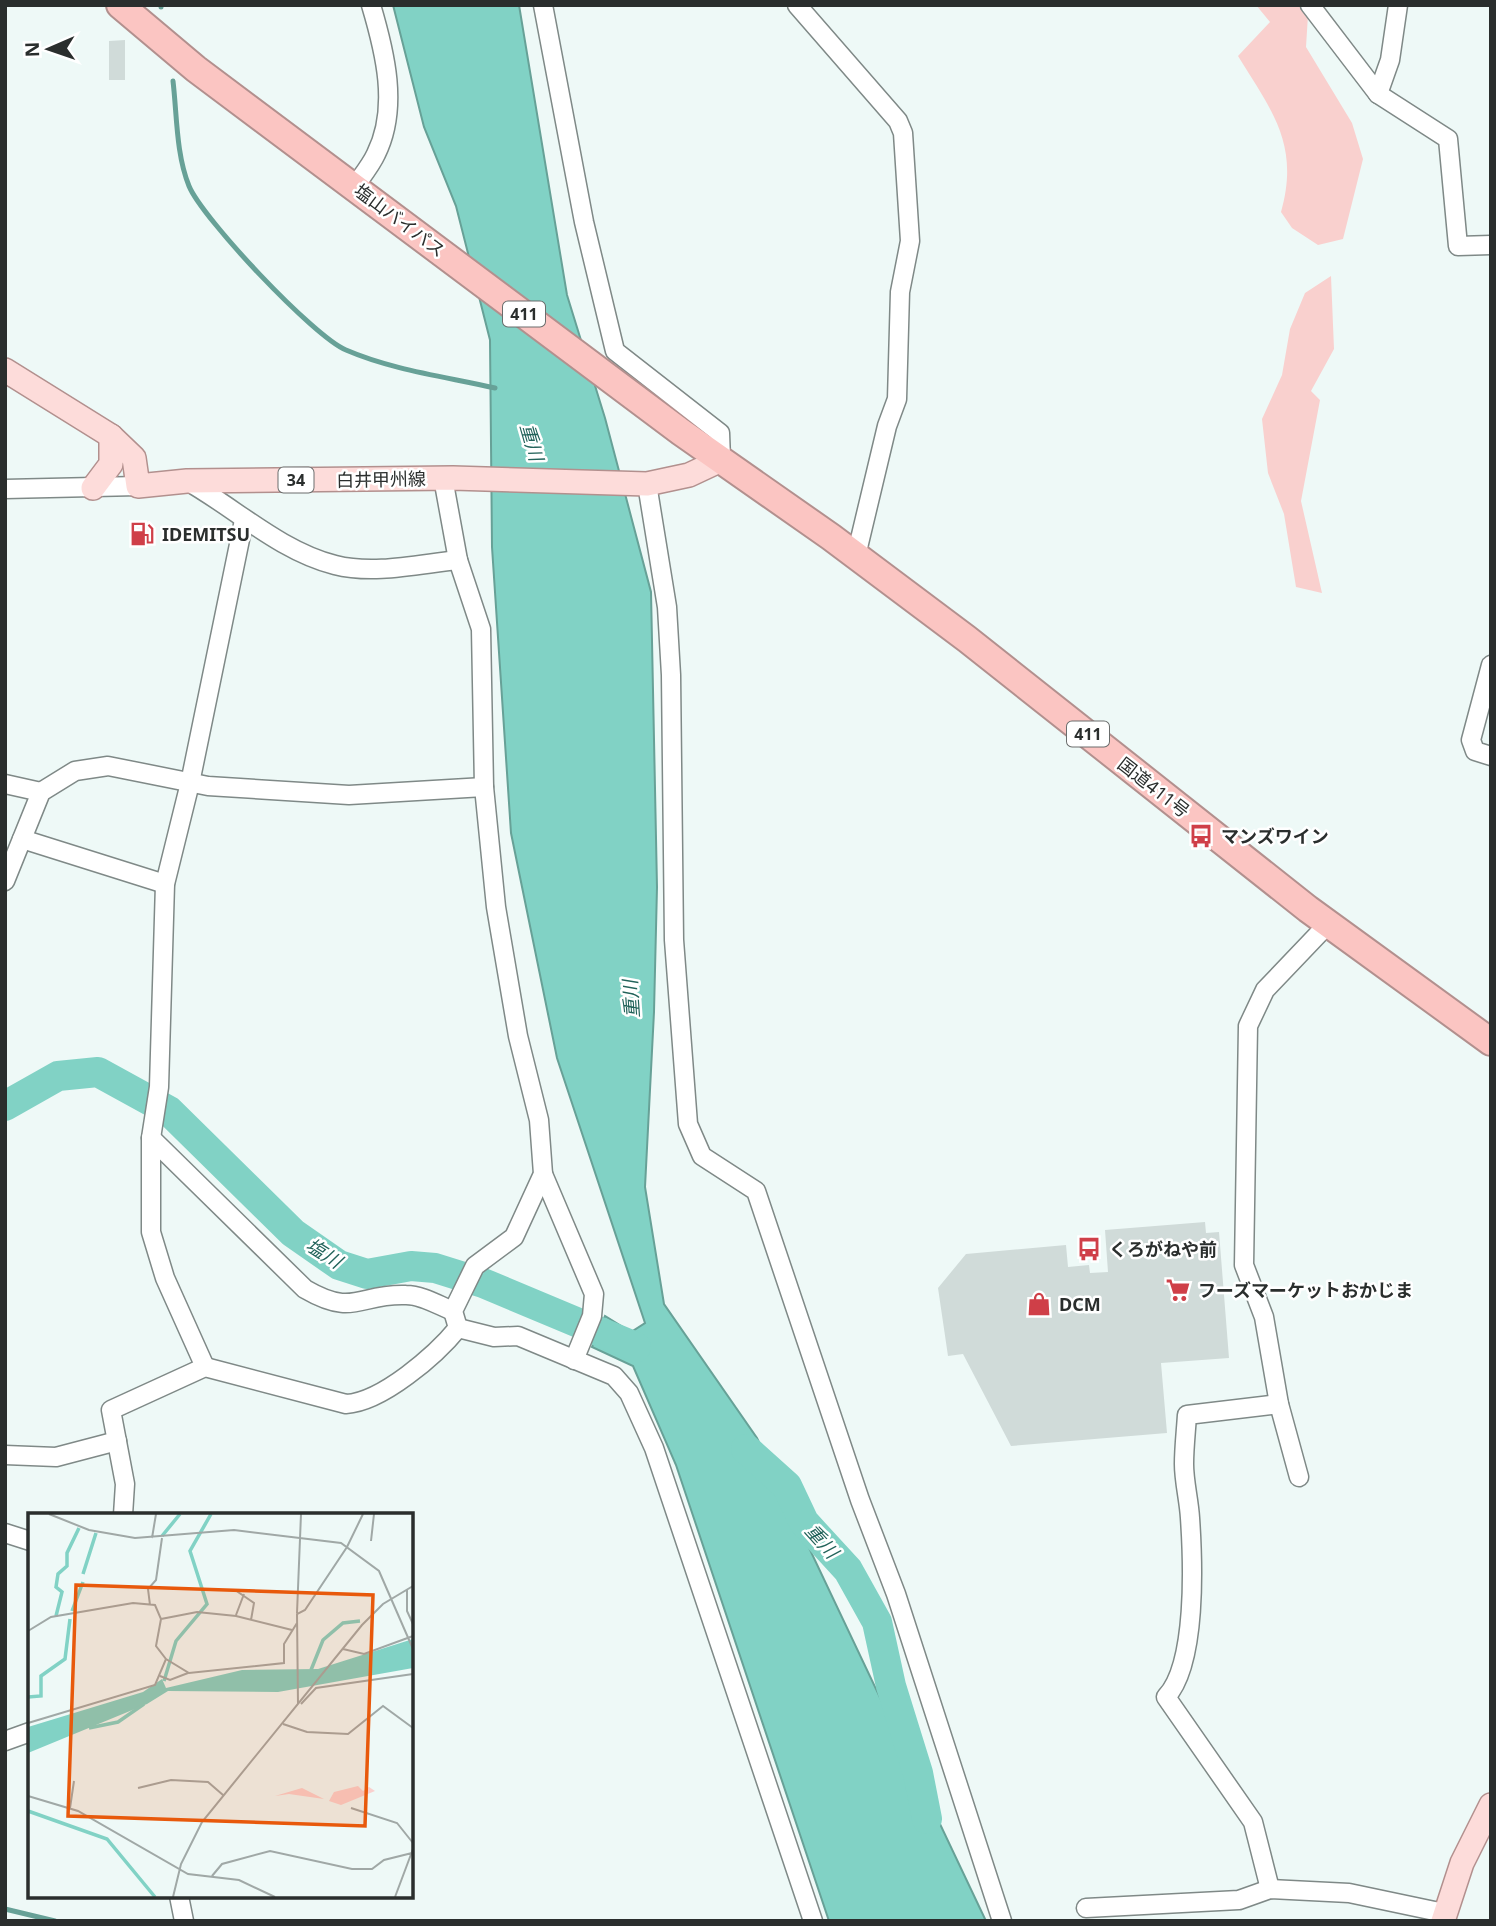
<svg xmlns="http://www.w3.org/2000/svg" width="1496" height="1926" font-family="'Noto Sans','Noto Sans JP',sans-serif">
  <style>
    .green { fill: #f9d0ce }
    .water { fill: #81d2c5; stroke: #67a197; stroke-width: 2 }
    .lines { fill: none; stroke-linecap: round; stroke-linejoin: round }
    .stream { stroke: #67a197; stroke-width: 5 }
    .river { stroke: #81d2c5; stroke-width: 30 }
    .building { fill: #d0dbd9 }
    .minor-casing { stroke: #7f8987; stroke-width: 21 }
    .major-casing { stroke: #b2908e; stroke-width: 26 }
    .highway-casing { stroke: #b2908e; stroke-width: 30 }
    .minor { stroke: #fff; stroke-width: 18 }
    .major { stroke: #fddcda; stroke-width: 23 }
    .highway { stroke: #fbc5c2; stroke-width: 26 }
    .labels { text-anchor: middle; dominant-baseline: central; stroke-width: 5; stroke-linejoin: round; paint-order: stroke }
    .shield { fill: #fff; stroke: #6a6d6c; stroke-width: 2 }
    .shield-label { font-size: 16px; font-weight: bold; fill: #2a2e2d }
    .street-label { font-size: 18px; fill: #2a2e2d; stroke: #fff }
    .poi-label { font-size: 18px; font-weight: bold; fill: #2a2e2d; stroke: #fff; text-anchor: start }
    .water-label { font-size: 19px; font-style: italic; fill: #22635a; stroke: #fff }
    .inset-river { fill: none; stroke: #81d2c5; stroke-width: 3.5 }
    .inset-road { fill: none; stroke: #a0a8a6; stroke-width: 2 }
    .view { fill: #e8590c; fill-opacity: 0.15; stroke: #e8590c; stroke-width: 3.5 }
    .inset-edge { fill: none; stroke: #2a2e2d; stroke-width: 3.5 }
  </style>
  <rect width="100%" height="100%" fill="#eef9f7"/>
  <!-- green -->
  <g class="green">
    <path d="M1256,5H1303L1308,15L1306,47L1352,123L1363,159L1343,239L1318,245L1292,228L1281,212C1300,145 1272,111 1238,56L1270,22Z"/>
    <polygon points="1331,276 1334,349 1311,391 1320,400 1301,501 1322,593 1296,587 1284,514 1268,473 1262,419 1282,375 1290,329 1305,293"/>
  </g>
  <!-- water -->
  <polygon class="water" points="393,5 519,5 567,295 605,418 651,592 657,887 654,1012 645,1187 664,1304 757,1438 986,1921 829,1921 676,1465 633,1366 592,1347 605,1316 631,1332 645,1323 557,1058 511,833 492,547 490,340 456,206 424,127"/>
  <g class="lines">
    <!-- stream -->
    <g class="stream">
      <polyline points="161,5 161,7"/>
      <path d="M173,81C177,115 176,154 189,186C202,218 314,337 346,350C392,370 447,377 495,388"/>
      <polyline points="5,1909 55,1921"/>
    </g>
    <!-- river -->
    <g class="river">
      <polyline points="5,1106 58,1076 98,1072 169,1111 293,1233 339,1265 367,1274 411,1266 435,1268 483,1283 636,1347"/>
      <polyline points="746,1449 787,1486 804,1522 848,1570 877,1622 891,1686 918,1773 927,1819"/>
    </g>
  </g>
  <!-- building -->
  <g class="building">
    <polygon points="125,40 125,80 109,80 109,41"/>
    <polygon points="1205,1222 1206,1233 1219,1232 1229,1358 1161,1363 1167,1433 1011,1446 963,1354 948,1356 938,1288 966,1254 1066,1245 1068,1267 1089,1265 1090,1273 1108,1272 1105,1230"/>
  </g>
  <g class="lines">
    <!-- minor casing -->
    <g class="minor-casing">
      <g id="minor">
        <polyline points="543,5 584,222 615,351 720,433 721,460"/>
        <polyline points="797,5 898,121 903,133 910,241 900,292 897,399 887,426 856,556"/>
        <polyline points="1310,5 1378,94 1448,139 1458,246 1491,245"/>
        <polyline points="1378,94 1390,60 1398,5"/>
        <path d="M355,186C362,176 371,165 376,154C399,108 385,52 371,5"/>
        <polyline points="443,478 458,560"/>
        <polyline points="647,484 667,607 671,675 674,940 688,1124 702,1156 756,1191 860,1500 896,1594 1002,1921"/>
        <polyline points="5,489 138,486"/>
        <polyline points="1491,665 1471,740 1475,751 1491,756"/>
        <polyline points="5,784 41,792"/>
        <polyline points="22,839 165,884"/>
        <polyline points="5,881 41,792 75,771 108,766 208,786 349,795 484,787"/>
        <path d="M151,1138L305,1289C355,1318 359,1293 406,1295C422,1295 438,1305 453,1311"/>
        <polyline points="543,1174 594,1294 592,1316 574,1360"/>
        <polyline points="458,1328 494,1337 518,1336 614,1376 629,1393 654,1448 813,1921"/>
        <polyline points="205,1367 165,1278 151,1232 151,1138 159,1087 165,884 190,783 244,520"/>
        <polyline points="5,1455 56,1457 117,1441"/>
        <polyline points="1299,1477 1279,1404 1264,1317 1244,1265 1248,1026 1265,990 1328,924"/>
        <path d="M123,1515L125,1484L111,1410L205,1367L346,1404C382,1402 436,1355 458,1328L453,1311L475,1266L514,1237L543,1174L539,1120L518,1036L496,907L484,787L481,629L458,560C419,564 374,575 335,565C280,551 235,508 187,481"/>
        <polyline points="5,1533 30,1541"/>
        <polyline points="5,1741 30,1732"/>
        <path d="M1270,1889L1253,1822L1166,1697C1197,1664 1193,1562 1190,1518C1189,1500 1184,1482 1184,1464C1184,1448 1186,1431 1187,1415L1279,1404"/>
        <polyline points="179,1896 184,1921"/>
        <polyline points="1086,1908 1239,1900 1270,1889 1349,1893 1444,1913"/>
      </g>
    </g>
    <!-- major casing -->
    <g class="major-casing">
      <g id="major">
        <polyline points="5,370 111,436 134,458 138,486 187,481 453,478 647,484 689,475 721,460"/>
        <polyline points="93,488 111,464 111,436"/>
        <polyline points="1443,1921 1462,1863 1491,1805"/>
      </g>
    </g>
    <!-- highway casing -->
    <g class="highway-casing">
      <polyline id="highway" points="120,5 196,69 681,432 831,537 967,639 1308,909 1491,1042"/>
    </g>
    <!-- minor -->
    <use href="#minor" class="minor"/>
    <!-- major -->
    <use href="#major" class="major"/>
    <!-- highway -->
    <use href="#highway" class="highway"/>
  </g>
  <!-- icons -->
  <defs>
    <g id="fuel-bare" transform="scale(1.89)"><path d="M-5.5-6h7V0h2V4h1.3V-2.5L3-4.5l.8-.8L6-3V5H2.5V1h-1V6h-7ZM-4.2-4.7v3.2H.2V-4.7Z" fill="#cf3f48" stroke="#fff" stroke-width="2.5" paint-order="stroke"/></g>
    <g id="bus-bare" transform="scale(1.89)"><path d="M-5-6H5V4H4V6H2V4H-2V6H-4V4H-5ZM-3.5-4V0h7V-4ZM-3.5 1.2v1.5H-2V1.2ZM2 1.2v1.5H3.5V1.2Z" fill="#cf3f48" stroke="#fff" stroke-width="2.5" paint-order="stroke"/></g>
    <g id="supermarket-bare" transform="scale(1.89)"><path d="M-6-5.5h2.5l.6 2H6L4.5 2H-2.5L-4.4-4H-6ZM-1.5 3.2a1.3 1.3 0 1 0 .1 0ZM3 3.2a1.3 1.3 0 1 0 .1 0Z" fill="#cf3f48" stroke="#fff" stroke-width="2.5" paint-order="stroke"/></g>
    <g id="shop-bare" transform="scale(1.89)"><path d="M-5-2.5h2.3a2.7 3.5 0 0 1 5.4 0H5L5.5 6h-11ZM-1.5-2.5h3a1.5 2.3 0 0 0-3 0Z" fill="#cf3f48" stroke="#fff" stroke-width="2.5" paint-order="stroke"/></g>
  </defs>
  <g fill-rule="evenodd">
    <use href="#fuel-bare" x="142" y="534"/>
    <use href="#bus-bare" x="1201" y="836"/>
    <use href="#bus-bare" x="1089" y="1249"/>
    <use href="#supermarket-bare" x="1178" y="1290"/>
    <use href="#shop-bare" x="1039" y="1304"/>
  </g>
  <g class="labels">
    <!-- shield labels -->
    <g class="shield">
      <rect x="503" y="301.5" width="42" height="25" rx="5"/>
      <rect x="278.5" y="467.5" width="35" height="25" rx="5"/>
      <rect x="1067" y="721.5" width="42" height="25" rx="5"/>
    </g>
    <g class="shield-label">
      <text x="524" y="314">411</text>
      <text x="296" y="480">34</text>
      <text x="1088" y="734">411</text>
    </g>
    <!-- street labels -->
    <g class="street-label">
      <text transform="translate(400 220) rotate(37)">塩山バイパス</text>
      <text transform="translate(381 479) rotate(-1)">白井甲州線</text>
      <text transform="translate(1154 787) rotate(38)">国道411号</text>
    </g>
    <!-- poi labels -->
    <g class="poi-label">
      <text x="162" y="534">IDEMITSU</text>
      <text x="1221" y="836">マンズワイン</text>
      <text x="1109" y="1249">くろがねや前</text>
      <text x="1198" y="1290">フーズマーケットおかじま</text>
      <text x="1059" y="1304">DCM</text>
    </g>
    <!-- water labels -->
    <g class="water-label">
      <text transform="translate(532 442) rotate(74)">重川</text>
      <text transform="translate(631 999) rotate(-94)">重川</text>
      <text transform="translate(324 1253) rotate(32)">塩川</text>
      <text transform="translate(822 1541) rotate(48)">重川</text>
    </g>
  </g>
  <!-- overview -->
  <g transform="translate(28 1513)">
    <rect width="385" height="385" fill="#eef9f7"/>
    <path d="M330,273L335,278L341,274L347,278L313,292L301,288L306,279ZM274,275L296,286L261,281L247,283Z" fill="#f9d0ce"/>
    <path d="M385,126V155L250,179L140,178L119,191L0,240V214L115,179L134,166L138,175L214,157L290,156Z" fill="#81d2c5"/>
    <path class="inset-river" d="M134,23L152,1M55,61L68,20M44,98L55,69M28,103L34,79L28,74L30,61L39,53V40L51,15M283,157L295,127L315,110L332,108M136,168L148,128L179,91L162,38L183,1M0,184L13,183V163L37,146L42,106M61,215L90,209L116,191M0,298L79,326L127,384"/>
    <path class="inset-road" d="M21,1L61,17L107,25L206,17L313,30L351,58L385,136M124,25L128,1M343,28L346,1M207,77L226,90L223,107M379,77V98L385,111M122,92L120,76L128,67L134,25M269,100L273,1M208,102L216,81M133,106L169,99L208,103L264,117M0,118L23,104L105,90L127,92L133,106L128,133L138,146L161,160L256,150V131L269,110M315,136L336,141L385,123M132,163L142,167L160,160M270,191L269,101L277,97L319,34L335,1M273,191L288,175L385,161M0,210L127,172L138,146M255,211L279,219L320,221L355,193L385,215M110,275L143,267L180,269L195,282M0,283L50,298L160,361L211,367L247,384M42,295L46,268M323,295L369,310L385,330M184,363L194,351L242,338L324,356H344L356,347L384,340M145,384L153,351L174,309L334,112L355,91L385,73M367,384L385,336"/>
    <path class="view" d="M48,72L345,82L337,313L40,303Z"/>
    <rect width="385" height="385" class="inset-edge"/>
  </g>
  <!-- border -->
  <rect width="1496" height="1926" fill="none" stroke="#2a2e2d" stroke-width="14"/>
  <!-- north arrow -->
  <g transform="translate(49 49) rotate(268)" stroke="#ffffff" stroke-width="5" paint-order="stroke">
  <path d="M0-5L12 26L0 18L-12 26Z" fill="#2a2e2d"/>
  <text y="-10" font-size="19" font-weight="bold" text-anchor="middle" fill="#2a2e2d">N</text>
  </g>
</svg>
